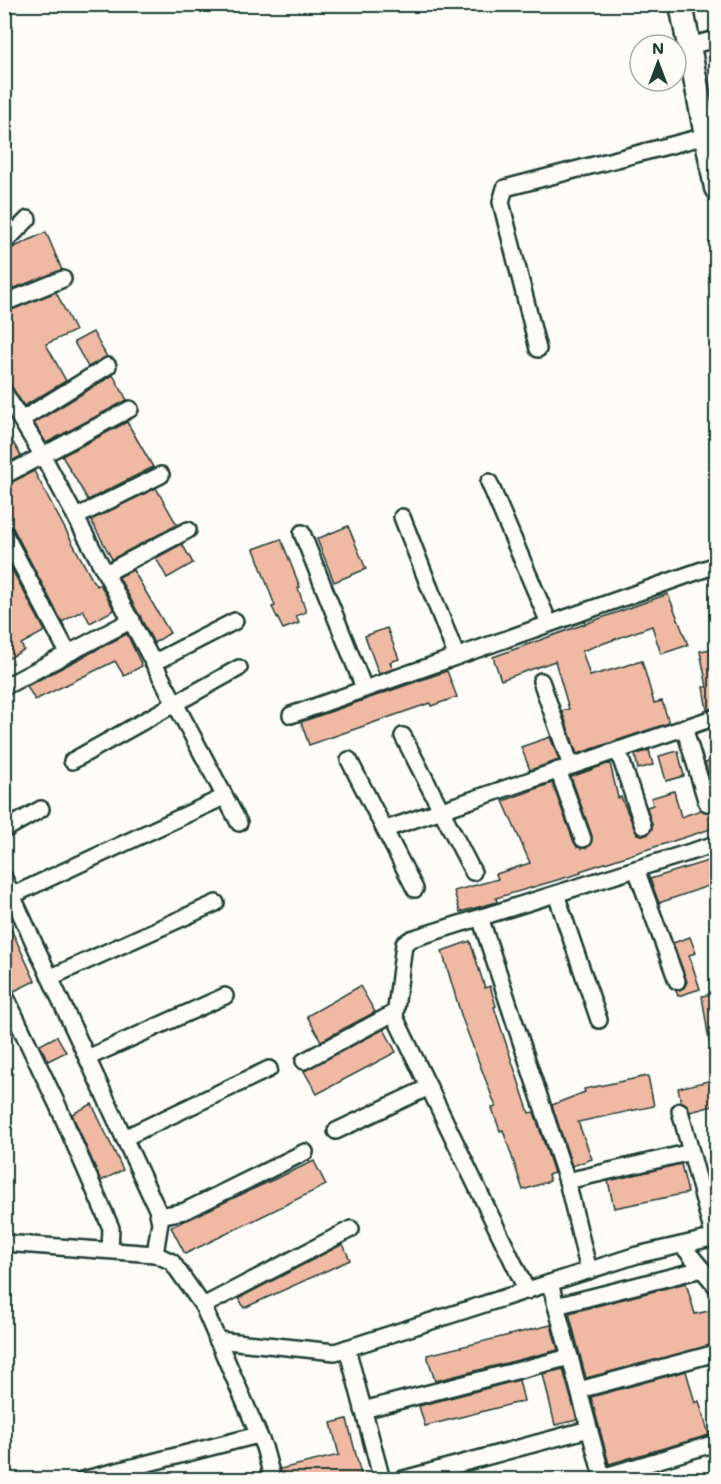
<svg xmlns="http://www.w3.org/2000/svg" width="721" height="1484" font-family="Mali,sans-serif">
  <style>
    .building { fill: #efb9a4; stroke: #1f3d34; stroke-width: 1.5 }
    .lines { fill: none; stroke-linecap: round; stroke-linejoin: round }
    .street-casing { stroke: #1f3d34; stroke-width: 20 }
    .secondary-casing { stroke: #1f3d34; stroke-width: 27 }
    .street { stroke: #fdfcf7; stroke-width: 15 }
    .secondary { stroke: #fdfcf7; stroke-width: 22 }
  </style>
  <rect width="100%" height="100%" fill="#fdfcf7"/>
  <filter id="ink" filterUnits="userSpaceOnUse"><feTurbulence type="fractalNoise" baseFrequency=".0167" numOctaves="2"/><feDisplacementMap in="SourceGraphic" scale="12" xChannelSelector="R" yChannelSelector="G"/><feConvolveMatrix kernelMatrix="1 2 1 2 8 2 1 2 1" color-interpolation-filters="sRGB"/></filter>
  <g filter="url(#ink)">
    <!-- building -->
    <g class="building">
      <polygon points="46,232 62,270 4,292 4,252"/>
      <polygon points="56,292 75,331 46,344 66,381 24,406 4,375 4,313"/>
      <polygon points="93,332 107,357 88,367 74,342"/>
      <polygon points="113,375 127,400 46,443 34,423"/>
      <polygon points="127,422 153,467 88,500 62,456"/>
      <polygon points="4,427 21,456 4,465"/>
      <polygon points="34,471 93,581 97,586 100,584 114,610 90,623 83,610 62,622 13,528 4,523 4,486"/>
      <polygon points="156,488 177,525 112,559 91,520"/>
      <polygon points="348,526 366,569 334,582 317,539"/>
      <polygon points="281,539 300,587 298,588 306,612 296,616 299,623 283,629 272,607 275,606 254,549"/>
      <polygon points="182,544 193,563 167,578 156,558"/>
      <polygon points="4,555 45,631 21,644 24,650 4,661"/>
      <polygon points="133,570 170,633 154,643 119,577"/>
      <polygon points="668,594 688,645 661,654 652,626 582,651 590,676 642,661 654,703 662,701 669,723 577,754 562,711 569,709 555,661 501,680 493,657"/>
      <polygon points="387,628 399,659 390,662 393,669 379,674 365,636"/>
      <polygon points="127,634 142,666 124,676 115,661 35,700 27,686"/>
      <polygon points="717,648 717,707 707,710 703,687 707,687 700,651"/>
      <polygon points="447,671 457,697 431,706 430,703 309,745 301,722"/>
      <polygon points="550,737 559,760 530,770 521,747"/>
      <polygon points="649,750 653,765 638,769 635,755"/>
      <polygon points="678,751 684,776 666,781 659,756"/>
      <polygon points="717,759 717,803 705,763"/>
      <polygon points="610,763 618,798 621,797 637,834 647,835 652,829 647,807 653,805 651,798 674,791 681,817 701,810 710,812 717,805 717,827 580,871 581,873 496,898 497,902 460,912 454,891 498,879 496,874 530,863 503,801 552,783 574,842 577,847 586,848 591,845 592,836 571,777"/>
      <polygon points="717,858 717,883 659,903 650,879"/>
      <polygon points="4,914 35,981 14,991 4,983"/>
      <polygon points="690,937 696,953 689,955 700,989 678,996 676,991 684,988 687,982 673,943"/>
      <polygon points="470,941 485,988 490,986 496,1006 494,1007 529,1113 534,1112 554,1173 548,1175 550,1181 523,1190 503,1130 500,1131 492,1108 496,1107 462,1018 442,951"/>
      <polygon points="360,986 375,1012 321,1041 307,1016"/>
      <polygon points="717,993 717,1041 709,1041 702,996"/>
      <polygon points="384,1029 396,1052 317,1094 304,1071"/>
      <polygon points="57,1036 66,1052 48,1061 40,1045"/>
      <polygon points="648,1076 654,1106 578,1122 592,1159 572,1166 552,1105 585,1092 584,1089"/>
      <polygon points="717,1079 717,1105 690,1112 687,1105 681,1102 678,1088"/>
      <polygon points="92,1104 123,1170 101,1181 72,1114"/>
      <polygon points="314,1161 326,1185 185,1254 171,1227"/>
      <polygon points="681,1164 688,1193 614,1208 608,1181"/>
      <polygon points="343,1244 350,1260 244,1308 239,1298"/>
      <polygon points="686,1283 695,1314 717,1309 717,1344 586,1378 569,1313"/>
      <polygon points="551,1325 558,1350 435,1381 427,1355"/>
      <polygon points="563,1369 577,1420 555,1425 543,1374"/>
      <polygon points="686,1371 695,1403 699,1401 709,1435 609,1464 591,1397"/>
      <polygon points="519,1380 524,1401 425,1426 419,1406"/>
      <polygon points="347,1419 362,1479 282,1479 280,1469 339,1455 331,1423"/>
    </g>
    <g class="lines">
      <!-- street casing -->
      <g class="street-casing">
        <g id="street">
          <polyline points="689,46 716,39"/>
          <polyline points="4,243 28,219"/>
          <polyline points="4,303 63,279"/>
          <polyline points="538,349 501,202 505,188 706,136"/>
          <polyline points="4,392 43,456 239,823"/>
          <polyline points="21,420 108,366"/>
          <polyline points="4,476 130,409"/>
          <polyline points="489,482 549,623"/>
          <polyline points="76,517 161,475"/>
          <polyline points="402,517 456,655"/>
          <polyline points="4,533 68,653"/>
          <polyline points="302,533 364,688"/>
          <polyline points="106,573 188,530"/>
          <polyline points="155,662 235,621"/>
          <polyline points="541,681 571,766"/>
          <polyline points="4,687 132,620"/>
          <polyline points="291,715 716,565"/>
          <polyline points="684,727 707,803"/>
          <polyline points="403,736 473,872"/>
          <polyline points="618,750 643,826"/>
          <polyline points="349,760 415,889"/>
          <polyline points="72,761 239,668"/>
          <polyline points="558,770 583,839"/>
          <polyline points="386,829 716,717"/>
          <polyline points="4,830 41,809"/>
          <polyline points="636,869 677,981"/>
          <polyline points="4,878 157,1209 160,1222 155,1254"/>
          <polyline points="556,894 599,1020"/>
          <polyline points="13,895 224,797"/>
          <polyline points="480,917 567,1181 589,1271"/>
          <polyline points="51,977 216,903"/>
          <polyline points="4,993 58,1106 111,1228 110,1250"/>
          <polyline points="87,1058 225,996"/>
          <polyline points="304,1061 394,1013"/>
          <polyline points="680,1111 714,1238"/>
          <polyline points="336,1131 429,1087"/>
          <polyline points="124,1138 269,1069"/>
          <polyline points="567,1181 691,1152"/>
          <polyline points="159,1216 185,1211 305,1152"/>
          <polyline points="4,1243 155,1254 172,1262 203,1306 264,1447 273,1480"/>
          <polyline points="682,1245 716,1286"/>
          <polyline points="550,1283 603,1480"/>
          <polyline points="527,1291 395,1017 404,944 411,939 716,844"/>
          <polyline points="203,1306 351,1229"/>
          <polyline points="556,1306 702,1269"/>
          <polyline points="217,1340 335,1352 637,1255 716,1237"/>
          <polyline points="347,1348 382,1480"/>
          <polyline points="579,1390 716,1353"/>
          <polyline points="363,1410 570,1357"/>
          <polyline points="602,1477 716,1443"/>
          <polyline points="82,1480 258,1435"/>
          <polyline points="400,1480 589,1429"/>
        </g>
      </g>
      <!-- secondary casing -->
      <g class="secondary-casing">
        <polyline id="secondary" points="681,4 716,188"/>
      </g>
      <!-- street -->
      <use href="#street" class="street"/>
      <!-- secondary -->
      <use href="#secondary" class="secondary"/>
    </g>
  </g>
  <!-- margin -->
  <rect width="721" height="1484" fill="none" stroke="#fdfcf7" stroke-width="24"/>
  <rect x="12" y="12" width="697" height="1460" fill="none" stroke="#1f3d34" stroke-width="2" filter="url(#ink)"/>
  <!-- north arrow -->
  <g transform="translate(658 63)"><circle r="28" fill="#fdfcf7" stroke="#a4b0a9" stroke-width="1.5"/>
  <path d="M0-4.5L10 22L0 15L-10 22Z" fill="#1f3d34"/>
  <text y="-9" font-size="16" font-weight="bold" text-anchor="middle" fill="#1f3d34">N</text>
  </g>
</svg>
